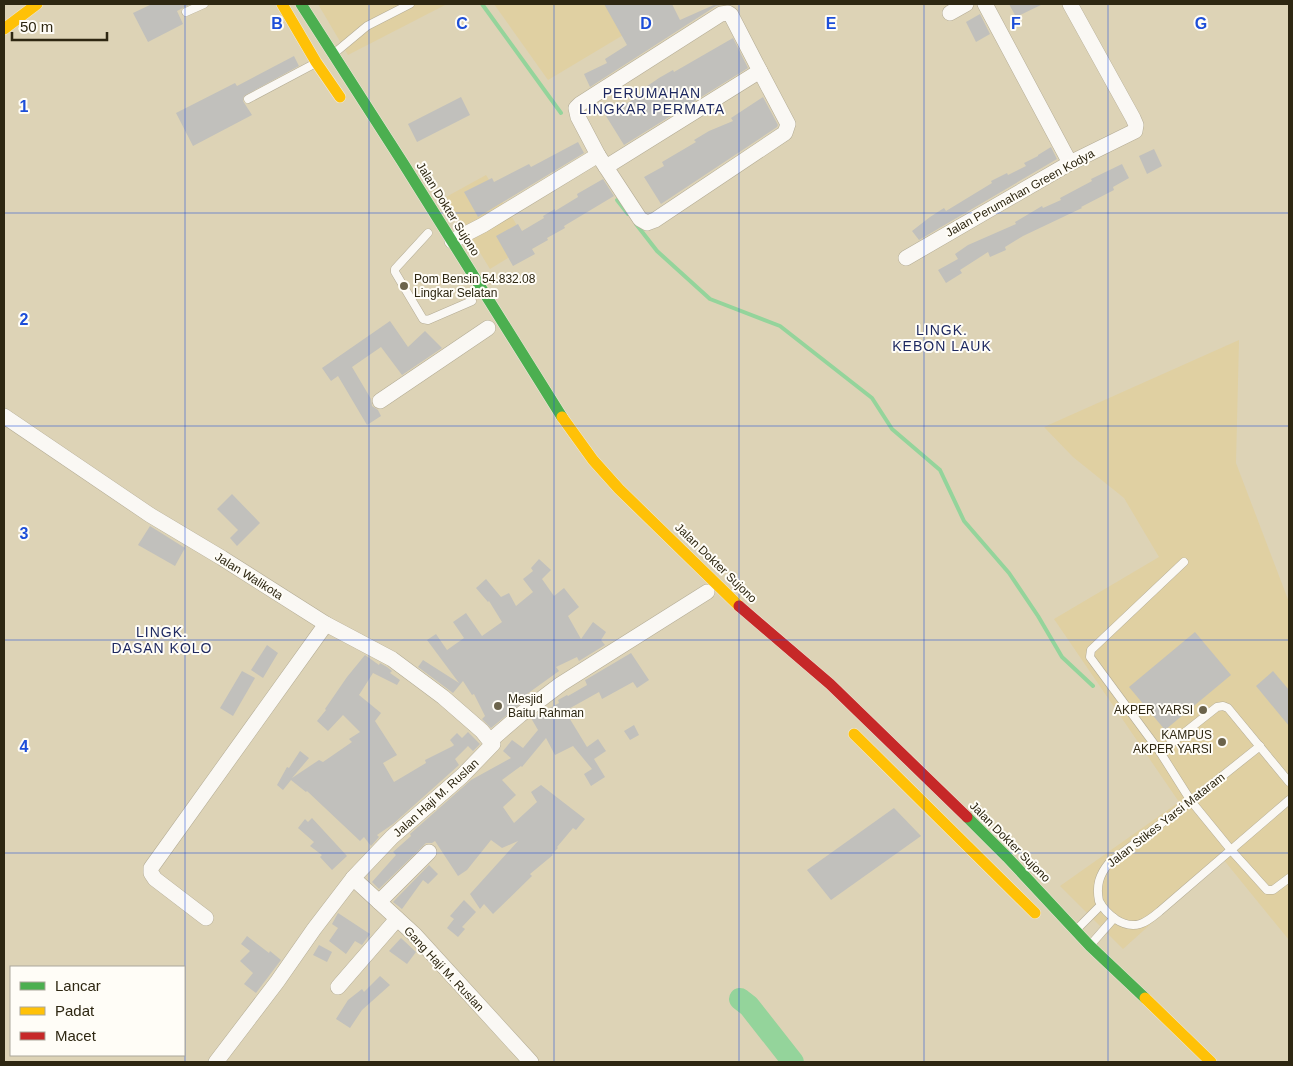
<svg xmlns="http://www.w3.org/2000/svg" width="1293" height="1066" font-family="Arial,sans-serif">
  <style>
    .built { fill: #e0d0a2 }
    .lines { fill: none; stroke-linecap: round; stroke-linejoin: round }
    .stream { stroke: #94d49b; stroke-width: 4 }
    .river { stroke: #94d49b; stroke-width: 22 }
    .building { fill: #c1c0bc }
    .lane-casing { stroke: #b4ac95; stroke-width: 9 }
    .street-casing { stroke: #b4ac95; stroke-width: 16 }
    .fast-casing { stroke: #f0ebde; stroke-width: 12 }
    .slow-casing { stroke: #f0ebde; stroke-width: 12 }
    .jam-casing { stroke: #f0ebde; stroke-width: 12 }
    .lane { stroke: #faf8f4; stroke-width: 8 }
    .street { stroke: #faf8f4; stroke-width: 15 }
    .fast { stroke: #4caf50; stroke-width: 11 }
    .slow { stroke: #ffc107; stroke-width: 11 }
    .jam { stroke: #c62828; stroke-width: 11 }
    .grid { fill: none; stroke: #1d4ed8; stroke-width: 1; stroke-opacity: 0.55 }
    .poi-dot { fill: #6b634b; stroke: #fffdf7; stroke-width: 2 }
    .labels { text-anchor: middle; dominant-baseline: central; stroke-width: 4; stroke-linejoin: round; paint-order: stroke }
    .street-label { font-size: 12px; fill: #2e2712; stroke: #fffdf7 }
    .poi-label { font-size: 12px; fill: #2e2712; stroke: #fffdf7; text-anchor: start }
    .neighbourhood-label { font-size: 14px; letter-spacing: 1px; fill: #1c275f; stroke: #fffdf7 }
    .grid-label { font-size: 16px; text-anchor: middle; font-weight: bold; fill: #1d4ed8; stroke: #fffdf7; stroke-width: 4; stroke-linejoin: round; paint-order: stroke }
  </style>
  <rect width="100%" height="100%" fill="#ddd3b6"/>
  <!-- built -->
  <g class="built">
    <polygon points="318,4 447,4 348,55"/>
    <polygon points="494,4 675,4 548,80"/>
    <polygon points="486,175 529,245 490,269 446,197"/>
    <polygon points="1239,340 1236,463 1289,602 1289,940 1223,859 1123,949 1060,886 1179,802 1054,619 1159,557 1124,498 1073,457 1044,427"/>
  </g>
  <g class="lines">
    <!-- stream -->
    <g class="stream">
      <polyline points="482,4 561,113"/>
      <polyline points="617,200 628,214"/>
      <polyline points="636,224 657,251 710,299 780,326 872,398 892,429 940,470 964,521 1009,573 1038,616 1062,657 1093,686"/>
    </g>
    <!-- river -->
    <polyline class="river" points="740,999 749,1006 793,1062"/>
  </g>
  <!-- building -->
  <g class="building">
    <polygon points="152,4 191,4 177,11 183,24 148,42 133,13"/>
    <polygon points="604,4 672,4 680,20 716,4 726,4 716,6 590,87 584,74 607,63 605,59 627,45"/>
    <polygon points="1009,4 1043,4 1016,17"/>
    <polygon points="980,14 990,34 976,42 966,22"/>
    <polygon points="733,38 748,68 624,145 606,116 642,94 640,91 659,78 673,70 674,72"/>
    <polygon points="294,56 299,66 244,96 243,101 252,115 193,146 176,113 235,83 237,86"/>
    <polygon points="461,97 470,115 417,142 408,124"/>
    <polygon points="763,97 778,125 777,127 661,204 644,177 664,166 662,162 696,142 694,140 709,131 733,121 731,118"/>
    <polygon points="578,142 584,153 478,217 464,192 492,178 494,182 529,164 531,167"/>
    <polygon points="1051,147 1057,159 919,240 912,231 930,217 944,208 946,211 992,183 991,181 1007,173 1008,175 1026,166 1024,163 1038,156 1038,155"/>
    <polygon points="1154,149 1162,166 1147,174 1139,156"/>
    <polygon points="1122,164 1129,178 1113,187 1114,190 1081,207 1082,208 1023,236 1005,247 1006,250 990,257 988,252 960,270 962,273 946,283 938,270 958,259 955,254 968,245 1016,224 1015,222 1042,206 1043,208 1061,200 1060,198 1092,181 1091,179"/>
    <polygon points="603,179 614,196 564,226 565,228 547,238 548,240 532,249 535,254 513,266 496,236 518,224 522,231 544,218 543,216 555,209 555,211 578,197 577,194"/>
    <polygon points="390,321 408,347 425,331 442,348 402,375 381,347 352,367 371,399 372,406 378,410 381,416 367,425 338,376 331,381 322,368"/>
    <polygon points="232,494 260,523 237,546 230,538 238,530 217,509"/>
    <polygon points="150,526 185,548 175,566 138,545"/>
    <polygon points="539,559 551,570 542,579 554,596 564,588 579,607 568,616 581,639 593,622 606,632 601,640 605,645 579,661 577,657 556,667 559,671 527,694 529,697 491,728 482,719 485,716 474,694 472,695 463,681 453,693 418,667 423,660 459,683 427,640 436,634 447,650 464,638 453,622 466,613 482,636 502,622 489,601 488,602 476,588 486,579 501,597 509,593 516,606 533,592 523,579 533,571 531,568"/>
    <polygon points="1195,632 1231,675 1165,730 1129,687"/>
    <polygon points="267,645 278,653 263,678 251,670"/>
    <polygon points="631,653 649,680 637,688 633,682 602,699 599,692 565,711 587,747 598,739 606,751 594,759 605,777 591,786 584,774 592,769 573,746 555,755 546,738 522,767 521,766 502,780 516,795 503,807 514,823 537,802 531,792 541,785 585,819 576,830 573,828 557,847 558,848 552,854 553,855 530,874 532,876 493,914 484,904 480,909 470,894 518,841 502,848 491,840 467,870 458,876 435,841 432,843 426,843 379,889 372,882 396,855 393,852 411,836 410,834 471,780 511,758 503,751 512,740 523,748 538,730 531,718 559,703 558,700 567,695 568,696 587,685 585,680 587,679"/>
    <polygon points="365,655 379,665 380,663 387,667 392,671 390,673 400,680 397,685 373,673 359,695 381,713 375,721 397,755 383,763 394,782 426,763 425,760 453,746 454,745 450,740 457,733 462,738 468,732 480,744 473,751 468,746 455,759 459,765 393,824 377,835 379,837 371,846 364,837 360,841 307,791 306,792 291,780 283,790 277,785 287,767 289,768 300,751 309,758 292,778 319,760 323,762 352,742 349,739 360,732 343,715 328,731 317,721 326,710 325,709 347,677"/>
    <polygon points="242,671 255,678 233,716 220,708"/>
    <polygon points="1273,671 1289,690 1289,726 1256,686"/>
    <polygon points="634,725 639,735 630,740 624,731"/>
    <polygon points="894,808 921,836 831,900 807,870"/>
    <polygon points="312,818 347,856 332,870 320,857 322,855 310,846 314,842 298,828 305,819 308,822"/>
    <polygon points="429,865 438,874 428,884 423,880 402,909 393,902"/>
    <polygon points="464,900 476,912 462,927 465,929 458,937 447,928 454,919 450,916"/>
    <polygon points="338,913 370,934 362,945 355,941 346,954 329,941 338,928 332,924"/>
    <polygon points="247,936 269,953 270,951 281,960 256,993 244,984 253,973 240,961 250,951 241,944"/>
    <polygon points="401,938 416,952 407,964 389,951"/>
    <polygon points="319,945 332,952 327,962 313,955"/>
    <polygon points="380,976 390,985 362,1010 350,1028 336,1019 348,1000 362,989 364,992"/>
  </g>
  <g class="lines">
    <!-- lane casing -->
    <g class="lane-casing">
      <g id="lane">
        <polyline points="186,12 204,4"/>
        <polyline points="337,51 367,26 410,4"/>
        <polyline points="248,99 312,65"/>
        <polyline points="428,233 395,269 395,272 423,319 428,320 472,301"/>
        <path d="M1260,746L1191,801L1109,863C1099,875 1096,886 1099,901C1106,914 1123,929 1140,924C1147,922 1154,916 1160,911L1289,800"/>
        <polyline points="1160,752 1090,657 1091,650 1184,562"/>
        <polyline points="1289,782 1228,708 1223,706 1217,707 1160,752 1191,801 1231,850 1267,890 1273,890 1289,878"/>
        <polyline points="1079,927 1101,905"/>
        <polyline points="1093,942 1114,918"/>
      </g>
    </g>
    <!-- street casing -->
    <g class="street-casing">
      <g id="street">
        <polyline points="985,4 1070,163"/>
        <polyline points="950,13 966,4"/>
        <polyline points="598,155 578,117 576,108 580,104 721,14 728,13 731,15 760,71 606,167"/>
        <polyline points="452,241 483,225 598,155 640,219 647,223 655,220 785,133 788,124 760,71"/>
        <polyline points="906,258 1070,163 1135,131 1136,125 1133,118 1070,4"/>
        <polyline points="380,401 488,328"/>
        <polyline points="4,416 150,515 222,558 326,624 392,659 443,697 482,731 490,741"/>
        <polyline points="353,878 415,935 531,1062"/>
        <polyline points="379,902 429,852"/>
        <polyline points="206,918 155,879 151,873 151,868 326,624"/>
        <polyline points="338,987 397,919"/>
        <polyline points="216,1062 277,982 314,929 353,878 392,837 462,776 493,744 490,741 520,715 561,684 707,592"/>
      </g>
    </g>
    <!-- fast casing -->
    <g class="fast-casing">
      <g id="fast">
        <polyline points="301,4 403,163 562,417"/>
        <polyline points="967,817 1007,857 1090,946 1145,998"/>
      </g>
    </g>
    <!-- slow casing -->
    <g class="slow-casing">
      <g id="slow">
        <polyline points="282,4 316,62 340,97"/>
        <polyline points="4,29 37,4"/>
        <polyline points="562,417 593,460 619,489 739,606"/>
        <polyline points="854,734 1035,913"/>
        <polyline points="1145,998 1211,1062"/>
      </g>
    </g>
    <!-- jam casing -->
    <g class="jam-casing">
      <polyline id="jam" points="739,606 830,684 967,817"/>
    </g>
    <!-- lane -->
    <use href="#lane" class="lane"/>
    <!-- street -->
    <use href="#street" class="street"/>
    <!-- fast -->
    <use href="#fast" class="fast"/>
    <!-- slow -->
    <use href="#slow" class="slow"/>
    <!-- jam -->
    <use href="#jam" class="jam"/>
  </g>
  <!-- grid -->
  <path class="grid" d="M185,4V1062M369,4V1062M554,4V1062M739,4V1062M924,4V1062M1108,4V1062M4,213H1289M4,426H1289M4,640H1289M4,853H1289"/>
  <!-- markers -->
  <g class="poi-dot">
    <circle cx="404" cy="286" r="5"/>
    <circle cx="498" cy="706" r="5"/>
    <circle cx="1203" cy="710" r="5"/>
    <circle cx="1222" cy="742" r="5"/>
  </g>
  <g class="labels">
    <!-- street labels -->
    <g class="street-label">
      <text transform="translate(1020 193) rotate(-29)">Jalan Perumahan Green Kodya</text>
      <text transform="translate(448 209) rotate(58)">Jalan Dokter Sujono</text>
      <text transform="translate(716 563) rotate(44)">Jalan Dokter Sujono</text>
      <text transform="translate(249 576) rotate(32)">Jalan Walikota</text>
      <text transform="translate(436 798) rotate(-42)">Jalan Haji M. Ruslan</text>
      <text transform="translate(1166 820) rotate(-38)">Jalan Stikes Yarsi Mataram</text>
      <text transform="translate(1010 842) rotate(45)">Jalan Dokter Sujono</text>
      <text transform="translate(444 969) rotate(47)">Gang Haji M. Ruslan</text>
    </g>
    <!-- poi labels -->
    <g class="poi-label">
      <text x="414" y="279">Pom Bensin 54.832.08<tspan x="414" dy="14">Lingkar Selatan</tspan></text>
      <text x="508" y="699">Mesjid<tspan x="508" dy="14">Baitu Rahman</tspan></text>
      <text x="1193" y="710" text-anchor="end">AKPER YARSI</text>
      <text x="1212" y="735" text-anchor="end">KAMPUS<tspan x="1212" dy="14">AKPER YARSI</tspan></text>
    </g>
    <!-- neighbourhood labels -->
    <g class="neighbourhood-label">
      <text x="652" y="93">PERUMAHAN<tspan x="652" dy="16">LINGKAR PERMATA</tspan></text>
      <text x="942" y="330">LINGK.<tspan x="942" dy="16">KEBON LAUK</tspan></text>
      <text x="162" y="632">LINGK.<tspan x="162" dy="16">DASAN KOLO</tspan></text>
    </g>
  </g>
  <g class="grid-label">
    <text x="277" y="29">B</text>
    <text x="462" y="29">C</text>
    <text x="646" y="29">D</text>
    <text x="831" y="29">E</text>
    <text x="1016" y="29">F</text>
    <text x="1201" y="29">G</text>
    <text x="24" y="112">1</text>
    <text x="24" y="325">2</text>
    <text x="24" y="539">3</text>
    <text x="24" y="752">4</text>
  </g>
  <!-- border -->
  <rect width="1293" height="1066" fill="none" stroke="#2e2712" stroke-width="10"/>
  <!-- legend -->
  <rect x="10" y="966" width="175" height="90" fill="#fffdf7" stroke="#aba79b"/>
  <rect x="20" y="982" width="25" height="8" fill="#4caf50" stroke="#aba79b"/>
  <text x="55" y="991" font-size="15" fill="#2e2712">Lancar</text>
  <rect x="20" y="1007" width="25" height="8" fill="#ffc107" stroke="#aba79b"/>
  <text x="55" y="1016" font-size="15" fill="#2e2712">Padat</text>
  <rect x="20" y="1032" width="25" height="8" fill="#c62828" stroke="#aba79b"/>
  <text x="55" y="1041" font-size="15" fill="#2e2712">Macet</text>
  <!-- scale -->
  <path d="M12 32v8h95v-8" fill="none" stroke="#2e2712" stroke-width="2.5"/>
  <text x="20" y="32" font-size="15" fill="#2e2712" stroke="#fffdf7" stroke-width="4" paint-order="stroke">50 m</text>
</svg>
